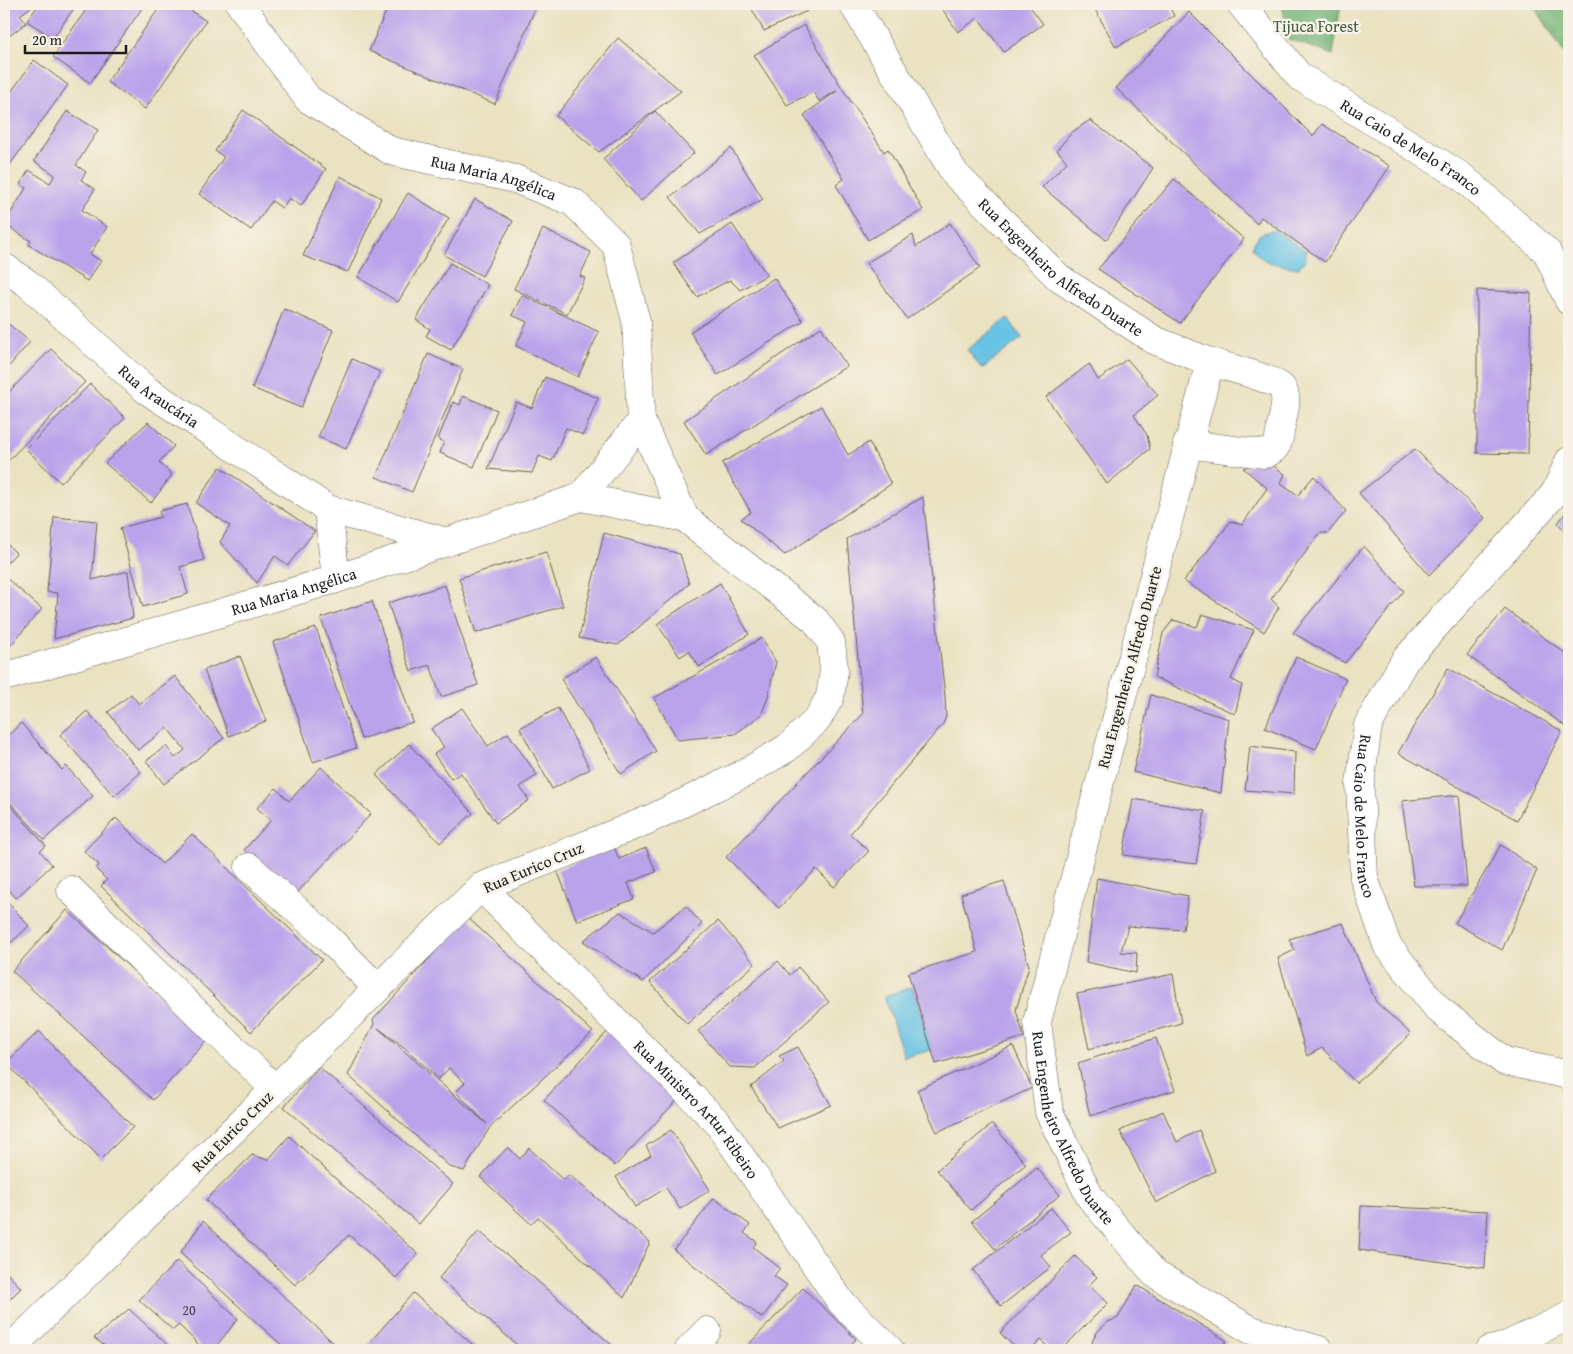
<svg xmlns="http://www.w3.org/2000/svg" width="1573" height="1354" font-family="'Gentium Book Plus',serif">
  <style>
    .forest { fill: #6fb072; stroke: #466647 }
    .water { fill: #66c3e4; stroke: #417080 }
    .building { fill: #b9a3eb; fill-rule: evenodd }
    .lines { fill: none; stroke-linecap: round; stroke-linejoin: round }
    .street-casing { stroke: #646156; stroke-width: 29 }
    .street { stroke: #fff; stroke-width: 28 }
    .labels { text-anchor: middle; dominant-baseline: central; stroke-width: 5; stroke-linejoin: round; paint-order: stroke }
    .number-label { font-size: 14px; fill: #433e50 }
    .park-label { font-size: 16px; fill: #425a40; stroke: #f7f3e8 }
    .street-label { font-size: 16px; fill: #1c1c1c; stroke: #f7f3e8 }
  </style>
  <rect width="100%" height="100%" fill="#f7f3e8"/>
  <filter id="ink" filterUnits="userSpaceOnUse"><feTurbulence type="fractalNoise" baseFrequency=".02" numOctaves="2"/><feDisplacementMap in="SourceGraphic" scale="10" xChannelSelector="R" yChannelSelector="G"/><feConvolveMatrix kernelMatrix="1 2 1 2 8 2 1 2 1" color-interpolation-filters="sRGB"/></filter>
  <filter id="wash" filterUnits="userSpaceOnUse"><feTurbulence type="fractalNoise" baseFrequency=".0096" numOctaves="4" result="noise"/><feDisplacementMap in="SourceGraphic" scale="20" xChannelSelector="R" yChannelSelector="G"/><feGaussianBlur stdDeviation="1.12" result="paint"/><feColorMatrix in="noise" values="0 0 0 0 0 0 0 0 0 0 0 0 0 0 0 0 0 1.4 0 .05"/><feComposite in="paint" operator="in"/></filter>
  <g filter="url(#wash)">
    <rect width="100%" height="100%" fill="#ebe2c1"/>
    <!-- forest -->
    <g class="forest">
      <polygon points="1282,4 1341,4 1333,55 1288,39"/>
      <polygon points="1533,4 1569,4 1569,61"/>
    </g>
    <!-- water -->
    <g class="water">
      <path d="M1275,230L1306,251V259L1298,268C1280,265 1260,264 1252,246L1260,234Z"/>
      <polygon points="1008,318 1022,338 982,369 967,350"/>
      <polygon points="912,987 932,1050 904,1057 884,996"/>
    </g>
    <g id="blocks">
      <!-- building -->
      <g class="building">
        <polygon points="4,4 28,4 31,7 20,15 26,23 4,40"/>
        <polygon points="39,4 77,4 53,38 27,21"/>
        <polygon points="90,4 145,4 90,83 53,57"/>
        <polygon points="162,4 181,4 206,21 145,109 107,82"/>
        <polygon points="389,4 537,4 495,104 369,51"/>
        <polygon points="749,4 804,4 807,11 764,31"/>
        <polygon points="939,4 1028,4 1043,24 1004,52 978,18 958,32"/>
        <polygon points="1092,4 1168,4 1174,16 1116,47"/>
        <polygon points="1189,12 1313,136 1322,124 1390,166 1325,262 1261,217 1257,224 1116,88"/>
        <polygon points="804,25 842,88 884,152 888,149 923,210 868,240 836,185 844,179 804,115 838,90 819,101 813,92 787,105 754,55"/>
        <polygon points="618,38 681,91 599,152 556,116"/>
        <polygon points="34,60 68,85 4,173 4,102"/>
        <polygon points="243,110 326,169 301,206 289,198 282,208 272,201 251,230 199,194 224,157 215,151"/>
        <polygon points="67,111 98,130 76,165 86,172 81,180 95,189 82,210 107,227 90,254 101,261 87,281 29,245 31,241 4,224 26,188 20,184 29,170 50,183 55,175 34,161"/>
        <polygon points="655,111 694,153 641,201 603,159"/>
        <polygon points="1090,120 1153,168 1106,240 1042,187 1067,162 1057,150 1072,132"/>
        <polygon points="731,148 763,199 700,234 670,197"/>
        <polygon points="340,176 381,198 348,272 303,256"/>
        <polygon points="1174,179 1244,239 1180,323 1098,269"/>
        <polygon points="408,193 449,218 398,302 358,277"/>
        <polygon points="475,199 513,221 482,276 444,255"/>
        <polygon points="950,223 980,268 907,319 866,263 913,235 916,247"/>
        <polygon points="732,224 767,275 740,290 730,280 697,297 673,263"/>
        <polygon points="543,229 591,252 580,276 585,278 567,314 514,289"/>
        <polygon points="450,263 488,285 451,350 426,336 430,329 416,320"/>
        <polygon points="774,278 803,321 718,375 690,332"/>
        <polygon points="1477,290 1531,293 1528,454 1477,453"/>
        <polygon points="522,295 599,332 578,377 516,346 527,322 512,315"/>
        <polygon points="284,309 333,330 301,408 252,388"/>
        <polygon points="4,320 30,342 4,372"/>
        <polygon points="821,327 847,366 706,455 684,421"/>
        <polygon points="51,349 85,382 4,465 4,397"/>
        <polygon points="428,354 463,369 412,492 376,477"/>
        <polygon points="352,359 380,372 346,449 318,437"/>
        <polygon points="1127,359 1158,395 1134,415 1147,435 1150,449 1107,484 1046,397 1089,364 1098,380"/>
        <polygon points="545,377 598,398 583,435 566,428 552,461 539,456 532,473 488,469 516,402 532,408"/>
        <polygon points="90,384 125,418 61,483 26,449"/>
        <polygon points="463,396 497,410 474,467 440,453 444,442 438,439 453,402 460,405"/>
        <polygon points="821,406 848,455 869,442 891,484 785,555 741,519 751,512 722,463"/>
        <polygon points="148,422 174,446 159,462 172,475 151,503 105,463"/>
        <polygon points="1415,449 1485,518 1429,575 1359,493"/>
        <polygon points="1265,460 1285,474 1281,483 1298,495 1314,476 1346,511 1328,533 1320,533 1271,599 1279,607 1264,632 1184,581 1231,521 1242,525 1267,488 1243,468"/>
        <polygon points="220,467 315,531 288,565 275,556 257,583 220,542 230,526 196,503"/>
        <polygon points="923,497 945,697 946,717 943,724 850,834 869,851 834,887 816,869 779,908 726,857 863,714 847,539"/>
        <polygon points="187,504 204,560 180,567 188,594 143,607 120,528 161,517 159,511"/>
        <polygon points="1569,508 1569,536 1558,523"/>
        <polygon points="54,517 97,521 92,580 128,571 133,618 54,639 58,593 47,592"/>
        <polygon points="604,533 680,554 689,584 618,645 579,638"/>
        <polygon points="4,541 16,553 4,566"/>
        <polygon points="1364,546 1404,591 1345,663 1293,633"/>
        <polygon points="546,552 563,606 476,633 459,578"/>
        <polygon points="4,576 42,609 4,653"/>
        <polygon points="720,583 749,634 699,667 689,651 680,657 657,624"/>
        <polygon points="445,585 478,685 441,697 430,665 411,671 388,603"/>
        <polygon points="372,601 413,722 361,739 321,618"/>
        <polygon points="1505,609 1569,656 1569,729 1467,655"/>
        <polygon points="1202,614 1254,630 1231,679 1242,685 1235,714 1154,677 1163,633 1173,620 1197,627"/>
        <polygon points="316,628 356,748 313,762 273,642"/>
        <polygon points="762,638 776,662 767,700 761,715 735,734 678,740 654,698"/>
        <polygon points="240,656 266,721 229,736 204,670"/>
        <polygon points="596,657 656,751 621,774 561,679"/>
        <polygon points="1296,657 1346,679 1316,749 1265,728"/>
        <polygon points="1448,668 1562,731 1517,820 1398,753"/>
        <polygon points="175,676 224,738 164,784 146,761 166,746 175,758 185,750 167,728 138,750 108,712 131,694 139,704"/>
        <polygon points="1151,695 1229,719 1221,793 1133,772"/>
        <polygon points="462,708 488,746 508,733 537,775 520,787 529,800 496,823 461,773 451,779 434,754 444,747 431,729"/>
        <polygon points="558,708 590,769 552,789 520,728"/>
        <polygon points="87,711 141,772 114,796 60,735"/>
        <polygon points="21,723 62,770 66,766 93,796 44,840 4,796 4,739"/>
        <polygon points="409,744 473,813 440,843 376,775"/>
        <polygon points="1250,746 1295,752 1294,794 1245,790"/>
        <polygon points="321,767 371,814 294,896 244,850 271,820 257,808 276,788 289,801"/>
        <polygon points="1459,795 1467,886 1414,886 1402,801"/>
        <polygon points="4,798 46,846 40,851 52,865 16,898 4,884"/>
        <polygon points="1133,799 1205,811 1196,864 1123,855"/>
        <polygon points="116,818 162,864 192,834 322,960 251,1032 101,886 107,880 96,869 99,865 84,851"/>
        <polygon points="1501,845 1537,870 1502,950 1455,923"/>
        <polygon points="614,847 619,859 646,848 656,872 628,883 634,899 577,921 557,870"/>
        <polygon points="1097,878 1188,896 1183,930 1128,926 1121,952 1137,953 1136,973 1086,962"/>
        <polygon points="1004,881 1029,966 1016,1010 1024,1037 936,1064 908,973 977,952 961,894"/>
        <polygon points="4,898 29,926 4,949"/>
        <polygon points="686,906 702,924 643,982 583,941 620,912 653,932"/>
        <polygon points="67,910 208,1039 153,1100 12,971"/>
        <path d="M467,917L593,1032L490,1127L464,1171L450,1167L348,1075L374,1024L373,1020ZM378,1028L404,1047L439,1079L449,1068L465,1083L456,1092L487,1124Z"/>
        <polygon points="718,921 755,964 687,1024 650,982"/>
        <polygon points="1343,923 1376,1002 1411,1034 1356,1083 1322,1048 1307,1056 1278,958 1295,950 1289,939"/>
        <polygon points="778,961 790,975 798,967 829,1002 755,1068 730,1067 698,1031"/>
        <polygon points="1173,974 1181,1023 1089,1049 1077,994"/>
        <polygon points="609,1030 680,1097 615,1166 544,1100"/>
        <polygon points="39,1031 133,1127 101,1159 6,1063"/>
        <polygon points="1156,1038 1175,1090 1090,1116 1078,1063"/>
        <polygon points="1013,1046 1032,1088 937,1132 917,1090"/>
        <polygon points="798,1047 831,1105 778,1128 751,1087 784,1061 779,1056"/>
        <polygon points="319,1067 453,1184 419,1224 284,1107"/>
        <polygon points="1163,1111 1177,1142 1199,1130 1215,1171 1156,1203 1120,1131"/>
        <polygon points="992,1124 1026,1164 971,1210 937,1170"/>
        <polygon points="671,1130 710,1190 680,1209 666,1188 635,1207 616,1177 651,1155 646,1146"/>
        <polygon points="289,1136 418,1254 396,1278 349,1235 295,1285 206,1200 252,1155 268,1160"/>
        <polygon points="508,1147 520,1159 529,1148 563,1180 569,1175 650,1242 624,1298 538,1217 531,1224 480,1177"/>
        <polygon points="1037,1168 1060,1195 995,1249 972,1221"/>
        <polygon points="714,1198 750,1225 744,1233 757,1242 753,1247 780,1268 774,1276 787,1285 762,1318 674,1250"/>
        <polygon points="1361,1206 1488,1211 1485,1268 1359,1250"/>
        <polygon points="1051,1208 1071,1232 1041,1255 1051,1267 1001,1306 973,1270"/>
        <polygon points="203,1221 341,1350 287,1350 180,1253"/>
        <polygon points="479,1231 618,1350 523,1350 439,1278"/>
        <polygon points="1075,1256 1097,1277 1089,1285 1108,1303 1061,1350 1051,1350 1041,1340 1031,1350 1018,1350 1000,1333"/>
        <polygon points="177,1261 238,1319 213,1350 204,1350 179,1325 173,1330 139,1300"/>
        <polygon points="4,1270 21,1288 4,1305"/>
        <polygon points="1137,1285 1227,1341 1217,1350 1091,1350 1093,1339 1098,1331 1108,1322 1118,1318"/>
        <polygon points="803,1288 856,1339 846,1350 755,1350 749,1344"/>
        <polygon points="413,1293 479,1350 363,1350"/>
        <polygon points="129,1309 173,1350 110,1350 94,1338"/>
      </g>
    </g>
  </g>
  <g filter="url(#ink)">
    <use href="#blocks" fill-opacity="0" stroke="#646156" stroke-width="1"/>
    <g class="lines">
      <!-- street casing -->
      <g class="street-casing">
        <g id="street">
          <path id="s1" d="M240,4L308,99L391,151L515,179L573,202L616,245L636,321L641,421L685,518"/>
          <path id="s2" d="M853,4L955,174L1059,278L1154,340L1210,362L1037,1022L1049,1112L1090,1197L1155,1274L1251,1330L1319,1350"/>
          <path id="s3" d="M1241,4L1299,76L1461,176L1547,252L1569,301"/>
          <path id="s4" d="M4,267L27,283L145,389L328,509L447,542"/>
          <path d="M1187,444L1265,454C1279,449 1279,440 1281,426C1283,415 1289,398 1282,388C1276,379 1223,366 1210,362"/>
          <path id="s5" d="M1569,461L1555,493L1405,660L1368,725L1360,784L1364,878L1387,945L1438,1009L1504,1061L1569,1075"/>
          <polyline points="581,497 641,421"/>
          <polyline points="328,509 336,579"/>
          <path id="s6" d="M4,677L336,579L581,497L685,518L815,620L831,642L834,671L830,697L817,720L787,748L745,773L648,820L481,887L9,1350"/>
          <polyline points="249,867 327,937 377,988"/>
          <path id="s7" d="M481,887L718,1123L841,1302L890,1350"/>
          <polyline points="71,890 275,1089"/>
          <polyline points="689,1350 707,1331"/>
          <polyline points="1490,1350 1503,1347 1569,1316"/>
        </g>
      </g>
      <!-- street -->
      <use href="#street" class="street"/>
    </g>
  </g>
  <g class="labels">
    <!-- number labels -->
    <g class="number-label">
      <text x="189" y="1310">20</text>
    </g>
    <!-- park labels -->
    <g class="park-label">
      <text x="1316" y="26">Tijuca Forest</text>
    </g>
    <!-- street labels -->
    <g class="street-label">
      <text stroke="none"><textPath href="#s3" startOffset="225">Rua Caio de Melo Franco</textPath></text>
      <text stroke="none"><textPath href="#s1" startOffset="321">Rua Maria Angélica</textPath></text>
      <text stroke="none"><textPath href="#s2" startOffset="340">Rua Engenheiro Alfredo Duarte</textPath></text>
      <text stroke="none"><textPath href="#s4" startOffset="202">Rua Araucária</textPath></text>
      <text stroke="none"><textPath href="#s6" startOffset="302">Rua Maria Angélica</textPath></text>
      <text transform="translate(1129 667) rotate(-75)">Rua Engenheiro Alfredo Duarte</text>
      <text stroke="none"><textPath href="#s5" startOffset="426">Rua Caio de Melo Franco</textPath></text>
      <text transform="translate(533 867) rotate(-23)">Rua Eurico Cruz</text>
      <text stroke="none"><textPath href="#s7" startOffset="310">Rua Ministro Artur Ribeiro</textPath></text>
      <text stroke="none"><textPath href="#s2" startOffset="1315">Rua Engenheiro Alfredo Duarte</textPath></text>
      <text transform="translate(232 1131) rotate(-45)">Rua Eurico Cruz</text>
    </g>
  </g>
  <!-- margin -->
  <rect width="1573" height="1354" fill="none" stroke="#f7f3e8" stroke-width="20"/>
  <!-- scale -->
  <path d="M25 45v8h101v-8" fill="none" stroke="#1c1c1c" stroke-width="2.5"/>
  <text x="32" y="45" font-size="15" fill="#1c1c1c" stroke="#f7f3e8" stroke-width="4" paint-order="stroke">20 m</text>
</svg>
